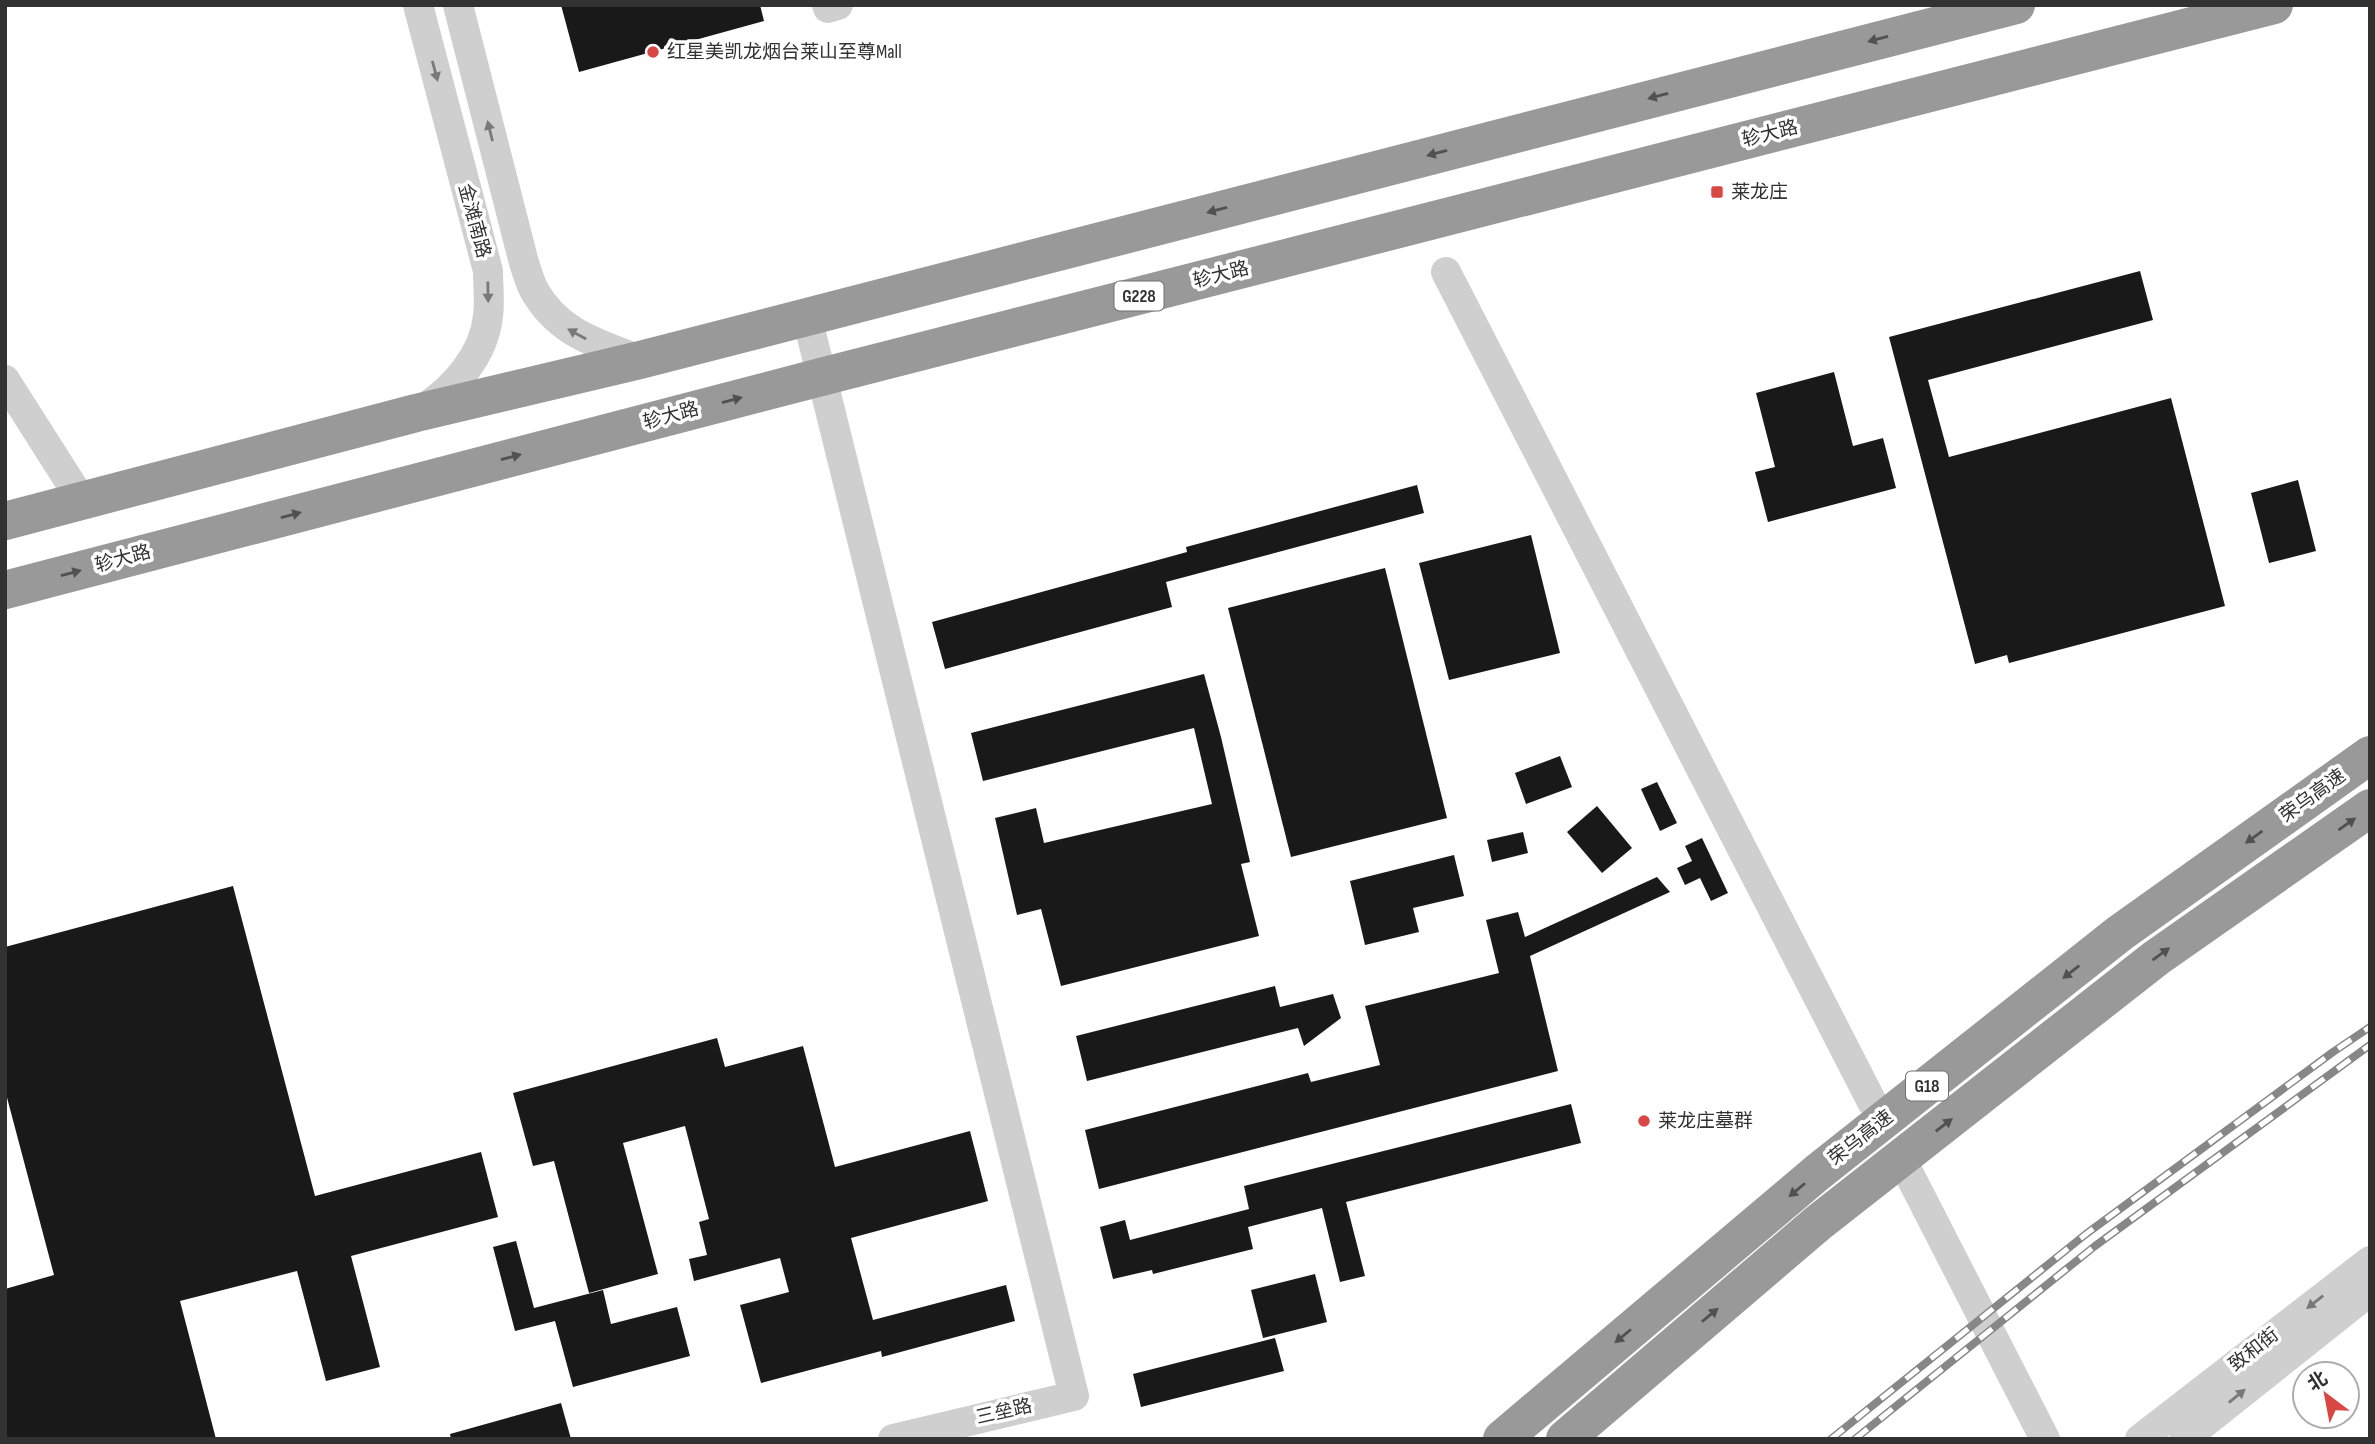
<svg xmlns="http://www.w3.org/2000/svg" width="2375" height="1444" font-family="'Sofia Sans Condensed','Noto Sans SC',sans-serif">
  <style>
    .building { fill: #191919 }
    .lines { fill: none; stroke-linecap: round; stroke-linejoin: round }
    .minor { stroke: #cfcfcf; stroke-width: 30 }
    .highway { stroke: #999; stroke-width: 38 }
    .rail-casing { stroke: #878787; stroke-width: 8 }
    .rail { stroke: #fff; stroke-width: 5; stroke-dasharray: 16; stroke-linecap: butt }
    .oneway { fill: #515151 }
    .oneway2 { fill: #797979 }
    .poi-dot { fill: #d94744; stroke: #fff; stroke-width: 2.5 }
    .labels { text-anchor: middle; dominant-baseline: central; stroke-width: 7; stroke-linejoin: round; paint-order: stroke }
    .shield { fill: #fff; stroke: #707070; stroke-width: 2 }
    .shield-label { font-size: 18px; font-weight: bold; fill: #323232 }
    .poi-label { font-size: 19px; fill: #323232; stroke: #fff; text-anchor: start }
    .street-label { font-size: 19px; fill: #323232; stroke: #fff }
  </style>
  <rect width="100%" height="100%" fill="#fff"/>
  <!-- building -->
  <g class="building">
    <polygon points="561,5 760,5 764,21 579,72"/>
    <polygon points="2140,271 2153,320 1928,380 1949,457 2171,398 2225,606 2009,663 2007,655 1975,664 1889,337"/>
    <polygon points="1834,372 1853,446 1883,438 1896,488 1768,522 1755,472 1775,467 1756,393"/>
    <polygon points="2298,480 2316,551 2269,563 2251,493"/>
    <polygon points="1417,485 1424,513 1166,582 1172,607 945,669 932,622 1187,552 1186,547"/>
    <polygon points="1531,535 1560,653 1449,680 1419,563"/>
    <polygon points="1385,568 1447,818 1291,857 1228,608"/>
    <polygon points="1204,674 1221,737 1250,862 1241,864 1259,936 1061,986 1041,909 1017,915 995,818 1036,808 1044,843 1212,804 1194,728 983,781 971,733"/>
    <polygon points="1560,756 1572,787 1526,804 1515,773"/>
    <polygon points="1657,782 1677,823 1660,831 1641,789"/>
    <polygon points="1597,806 1632,848 1602,873 1567,832"/>
    <polygon points="1523,832 1528,853 1492,862 1487,840"/>
    <polygon points="1702,838 1728,893 1711,901 1700,878 1685,885 1677,868 1692,861 1685,846"/>
    <polygon points="1454,855 1464,896 1413,908 1419,932 1365,945 1350,881"/>
    <polygon points="1657,877 1670,892 1530,956 1558,1071 1099,1189 1085,1130 1308,1073 1311,1082 1380,1065 1365,1006 1499,973 1486,920 1518,912 1525,937"/>
    <polygon points="233,886 315,1196 481,1152 498,1217 351,1256 380,1367 326,1381 297,1271 180,1301 216,1439 5,1439 5,1289 54,1275 5,1090 5,947"/>
    <polygon points="1275,986 1280,1007 1333,994 1341,1018 1304,1046 1298,1028 1087,1081 1076,1036"/>
    <polygon points="717,1038 725,1067 803,1046 835,1167 970,1131 988,1201 851,1238 873,1320 1006,1285 1015,1321 882,1357 881,1351 761,1383 740,1305 789,1292 780,1258 694,1281 689,1259 707,1255 699,1222 709,1219 685,1126 623,1143 658,1274 589,1293 554,1161 533,1166 513,1093"/>
    <polygon points="1571,1104 1581,1143 1346,1202 1365,1276 1340,1282 1322,1208 1248,1227 1253,1249 1153,1274 1152,1270 1113,1279 1100,1227 1125,1220 1130,1240 1249,1209 1244,1186"/>
    <polygon points="516,1241 534,1308 603,1290 611,1324 677,1307 690,1356 573,1387 555,1321 515,1331 493,1247"/>
    <polygon points="1315,1274 1327,1322 1263,1338 1251,1290"/>
    <polygon points="1275,1338 1284,1371 1141,1407 1133,1374"/>
    <polygon points="561,1403 571,1439 451,1439 450,1434"/>
  </g>
  <g class="lines">
    <!-- minor -->
    <g class="minor">
      <path d="M418,5L488,271C488,285 490,301 488,316C484,355 455,388 423,409"/>
      <path d="M458,5L523,259C526,269 529,280 534,290C558,333 596,343 640,360"/>
      <polyline points="827,5 828,8 838,5"/>
      <polyline points="1446,272 1872,1102"/>
      <polyline points="807,317 1074,1396 893,1439"/>
      <polyline points="5,380 82,501"/>
      <polyline points="1907,1170 2045,1439"/>
      <polyline points="2140,1439 2370,1261"/>
      <polyline points="2184,1439 2370,1291"/>
    </g>
    <!-- highway -->
    <g class="highway">
      <polyline points="5,521 416,413 640,360 2016,5"/>
      <polyline points="5,590 821,377 2274,5"/>
      <polyline points="1502,1439 1818,1172 2120,933 2370,755"/>
      <polyline points="1565,1439 1818,1223 2156,958 2370,808"/>
    </g>
    <!-- rail casing -->
    <g class="rail-casing">
      <g id="rail">
        <polyline points="1831,1439 2086,1234 2333,1052 2370,1027"/>
        <polyline points="1855,1439 2095,1246 2370,1045"/>
      </g>
    </g>
    <!-- rail -->
    <use href="#rail" class="rail"/>
  </g>
  <!-- one-way arrows -->
  <defs><path id="oneway-solid" d="M-6-.8H1V-3.2L6.5 0L1 3.2V.8H-6Z" transform="scale(1.75)"/></defs>
  <g class="oneway">
    <use href="#oneway-solid" transform="translate(1878 39) rotate(165)"/>
    <use href="#oneway-solid" transform="translate(1658 96) rotate(165)"/>
    <use href="#oneway-solid" transform="translate(1437 153) rotate(165)"/>
    <use href="#oneway-solid" transform="translate(1217 210) rotate(165)"/>
    <use href="#oneway-solid" transform="translate(732 400) rotate(-15)"/>
    <use href="#oneway-solid" transform="translate(511 457) rotate(-15)"/>
    <use href="#oneway-solid" transform="translate(291 515) rotate(-15)"/>
    <use href="#oneway-solid" transform="translate(71 573) rotate(-15)"/>
    <use href="#oneway-solid" transform="translate(2347 824) rotate(-35)"/>
    <use href="#oneway-solid" transform="translate(2254 837) rotate(144)"/>
    <use href="#oneway-solid" transform="translate(2161 954) rotate(-36)"/>
    <use href="#oneway-solid" transform="translate(2071 972) rotate(142)"/>
    <use href="#oneway-solid" transform="translate(1944 1125) rotate(-38)"/>
    <use href="#oneway-solid" transform="translate(1797 1190) rotate(140)"/>
    <use href="#oneway-solid" transform="translate(1710 1315) rotate(-40)"/>
    <use href="#oneway-solid" transform="translate(1623 1336) rotate(140)"/>
  </g>
  <g class="oneway2">
    <use href="#oneway-solid" transform="translate(435 71) rotate(75)"/>
    <use href="#oneway-solid" transform="translate(490 131) rotate(-104)"/>
    <use href="#oneway-solid" transform="translate(488 292) rotate(89)"/>
    <use href="#oneway-solid" transform="translate(577 334) rotate(-151)"/>
    <use href="#oneway-solid" transform="translate(2315 1302) rotate(142)"/>
    <use href="#oneway-solid" transform="translate(2237 1396) rotate(-39)"/>
  </g>
  <!-- markers -->
  <g class="poi-dot">
    <circle cx="653" cy="52" r="7"/>
    <rect x="1710" y="185" width="14" height="14" rx="3.5"/>
    <circle cx="1644" cy="1121" r="7"/>
  </g>
  <g class="labels">
    <!-- shield labels -->
    <g class="shield">
      <rect x="1114.5" y="281.5" width="49" height="29" rx="5"/>
      <rect x="1906" y="1071.5" width="42" height="29" rx="5"/>
    </g>
    <g class="shield-label">
      <text x="1139" y="296">G228</text>
      <text x="1927" y="1086">G18</text>
    </g>
    <!-- poi labels -->
    <g class="poi-label">
      <text x="667" y="52">红星美凯龙烟台莱山至尊Mall</text>
      <text x="1731" y="192">莱龙庄</text>
      <text x="1658" y="1121">莱龙庄墓群</text>
    </g>
    <!-- street labels -->
    <g class="street-label">
      <text transform="translate(1770 134) rotate(-14)">轸大路</text>
      <text transform="translate(474 221) rotate(75)">金滩南路</text>
      <text transform="translate(1221 275) rotate(-14)">轸大路</text>
      <text transform="translate(671 416) rotate(-15)">轸大路</text>
      <text transform="translate(123 559) rotate(-15)">轸大路</text>
      <text transform="translate(2313 796) rotate(-36)">荣乌高速</text>
      <text transform="translate(1861 1138) rotate(-38)">荣乌高速</text>
      <text transform="translate(2254 1350) rotate(-38)">致和街</text>
      <text transform="translate(1004 1412) rotate(-13)">三垒路</text>
    </g>
  </g>
  <!-- border -->
  <rect width="2375" height="1444" fill="none" stroke="#323232" stroke-width="14"/>
  <!-- north arrow -->
  <g transform="translate(2326 1395) rotate(328)"><circle r="33" fill="#ffffff" stroke="#adadad" stroke-width="2"/>
  <path d="M0-5L12 26L0 18L-12 26Z" fill="#d94744"/>
  <text y="-10" font-size="19" font-weight="bold" text-anchor="middle" fill="#323232">北</text>
  </g>
</svg>
